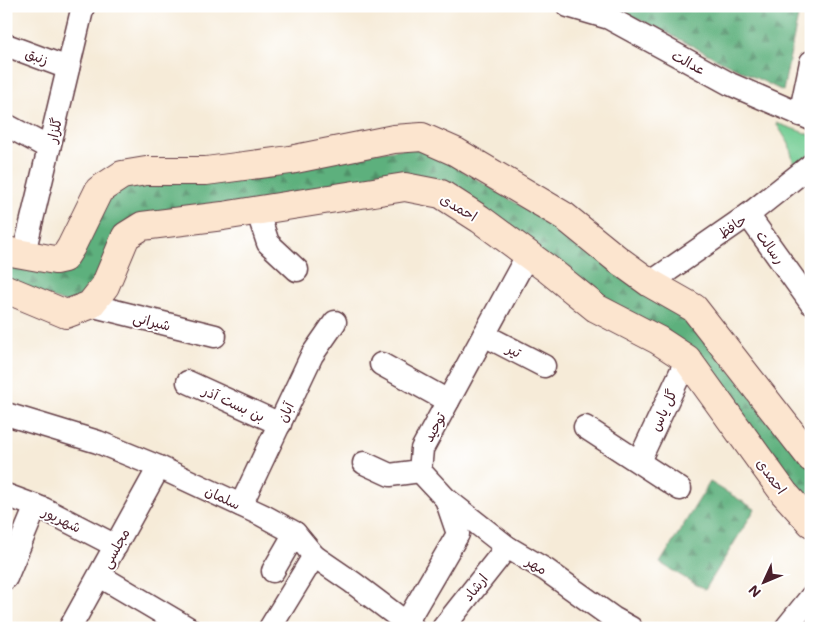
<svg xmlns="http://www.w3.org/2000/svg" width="817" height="634" font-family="Mali,'Playpen Sans Arabic',sans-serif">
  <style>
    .grass { fill: #72cc93; stroke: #5e765f }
    .forest { fill: url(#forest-firs); stroke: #546854 }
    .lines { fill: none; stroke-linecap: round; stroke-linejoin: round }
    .street-casing { stroke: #643e45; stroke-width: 25 }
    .secondary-casing { stroke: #643e45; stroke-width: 30 }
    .street { stroke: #fff; stroke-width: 22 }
    .secondary { stroke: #fce5cf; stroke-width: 28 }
    .labels { text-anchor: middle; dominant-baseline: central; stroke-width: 4; stroke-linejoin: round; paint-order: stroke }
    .street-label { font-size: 14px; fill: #4a1f2b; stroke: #fff }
  </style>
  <defs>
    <pattern id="forest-firs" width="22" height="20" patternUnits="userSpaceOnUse" patternTransform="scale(1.25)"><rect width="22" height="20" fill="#5db07d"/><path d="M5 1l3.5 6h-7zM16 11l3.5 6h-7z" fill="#4f8f67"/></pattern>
  </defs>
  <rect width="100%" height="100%" fill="#fff"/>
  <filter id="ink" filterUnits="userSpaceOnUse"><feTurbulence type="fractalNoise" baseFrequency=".02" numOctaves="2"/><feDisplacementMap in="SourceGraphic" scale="10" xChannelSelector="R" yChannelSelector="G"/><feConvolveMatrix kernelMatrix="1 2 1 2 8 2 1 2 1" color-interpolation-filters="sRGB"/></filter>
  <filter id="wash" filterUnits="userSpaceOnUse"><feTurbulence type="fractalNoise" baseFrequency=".0096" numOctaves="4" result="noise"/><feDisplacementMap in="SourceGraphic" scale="20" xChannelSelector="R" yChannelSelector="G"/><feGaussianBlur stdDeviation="1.12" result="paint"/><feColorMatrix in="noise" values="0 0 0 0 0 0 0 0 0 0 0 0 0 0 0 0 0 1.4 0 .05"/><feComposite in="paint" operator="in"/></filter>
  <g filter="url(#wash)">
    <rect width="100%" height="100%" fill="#f6ebd8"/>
    <!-- grass -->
    <polygon class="grass" points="776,123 811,135 811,154 794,165 789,144"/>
    <!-- forest -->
    <g class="forest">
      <polygon points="606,6 800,6 783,91 719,60 656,27"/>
      <polygon points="422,146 668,295 811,466 811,512 725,400 599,307 451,191 144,218 84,298 67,303 7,282 12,260 42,266 102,205 124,186"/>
      <polygon points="710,482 755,509 705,590 660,563"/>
    </g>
  </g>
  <g filter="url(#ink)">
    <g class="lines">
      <!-- street casing -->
      <g class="street-casing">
        <g id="street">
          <polyline points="568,6 609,18 730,84 811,119"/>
          <polyline points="6,45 68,68"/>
          <polyline points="800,115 811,62"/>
          <polyline points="6,125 49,148"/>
          <polyline points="257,210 268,243 297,270"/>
          <polyline points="748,215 811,303"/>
          <polyline points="24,253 83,6"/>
          <polyline points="650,283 748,215 811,165"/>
          <polyline points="90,305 215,336"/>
          <polyline points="484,335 544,366"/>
          <polyline points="381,364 448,401"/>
          <polyline points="188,382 280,424"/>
          <polyline points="6,414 98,442 159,467 262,515 295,533 314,556 352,582 413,628"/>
          <polyline points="585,427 680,489"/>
          <polyline points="639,461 687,359"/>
          <polyline points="364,463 390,475 420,471"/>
          <polyline points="6,495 44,509 116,546"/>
          <polyline points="446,499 507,547 546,570 613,618 631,628"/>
          <polyline points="241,505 312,355 335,322"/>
          <polyline points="273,571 295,533"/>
          <polyline points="100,576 188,628"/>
          <polyline points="6,578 36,506"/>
          <polyline points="406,623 458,534 446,499 420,471 422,449 528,254"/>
          <polyline points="70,628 159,467"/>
          <polyline points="270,628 314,556"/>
          <polyline points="443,628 507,547"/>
          <polyline points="786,628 811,597"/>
        </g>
      </g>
      <!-- secondary casing -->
      <g class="secondary-casing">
        <g id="secondary">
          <polyline points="6,251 55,260 64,258 71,247 99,190 122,175 146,171 206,171 290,160 394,139 422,137 456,152 564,216 617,259 650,283 694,308 811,458"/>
          <polyline points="6,289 66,314 90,305 105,286 126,236 142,226 223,216 405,187 441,194 480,219 549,270 596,308 658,340 687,359 784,493 811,523"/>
        </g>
      </g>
      <!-- street -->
      <use href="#street" class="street"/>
      <!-- secondary -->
      <use href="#secondary" class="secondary"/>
    </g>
  </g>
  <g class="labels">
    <!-- street labels -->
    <g class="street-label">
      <text transform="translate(37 56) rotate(21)">زنبق</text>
      <text transform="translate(689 62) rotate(28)">عدالت</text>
      <text transform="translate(54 130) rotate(-77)">گلزار</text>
      <text transform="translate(459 207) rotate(31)">احمدی</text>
      <text transform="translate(732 226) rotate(-35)">حافظ</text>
      <text transform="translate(771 247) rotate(54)">رسالت</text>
      <text transform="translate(152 321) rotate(14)">شیرانی</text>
      <text transform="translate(514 350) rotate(27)">تیر</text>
      <text transform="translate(234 403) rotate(25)">بن بست آذر</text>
      <text transform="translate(663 410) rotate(-65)">گل یاس</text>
      <text transform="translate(285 412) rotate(-65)">آبان</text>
      <text transform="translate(434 427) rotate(-62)">توحید</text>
      <text transform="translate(772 476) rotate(54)">احمدی</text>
      <text transform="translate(223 497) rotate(25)">سلمان</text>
      <text transform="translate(62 519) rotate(26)">شهریور</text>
      <text transform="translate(115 548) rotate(-61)">مجلسی</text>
      <text transform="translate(537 565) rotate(31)">مهر</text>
      <text transform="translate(475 587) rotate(-51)">ارشاد</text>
    </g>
  </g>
  <!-- margin -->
  <rect width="817" height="634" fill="none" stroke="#fff" stroke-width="25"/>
  <!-- north arrow -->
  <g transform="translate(764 582) rotate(226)" stroke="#ffffff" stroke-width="4" paint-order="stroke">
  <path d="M0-4L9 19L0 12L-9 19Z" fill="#4a1f2b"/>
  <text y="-8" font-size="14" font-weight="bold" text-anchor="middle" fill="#4a1f2b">N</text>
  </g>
</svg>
